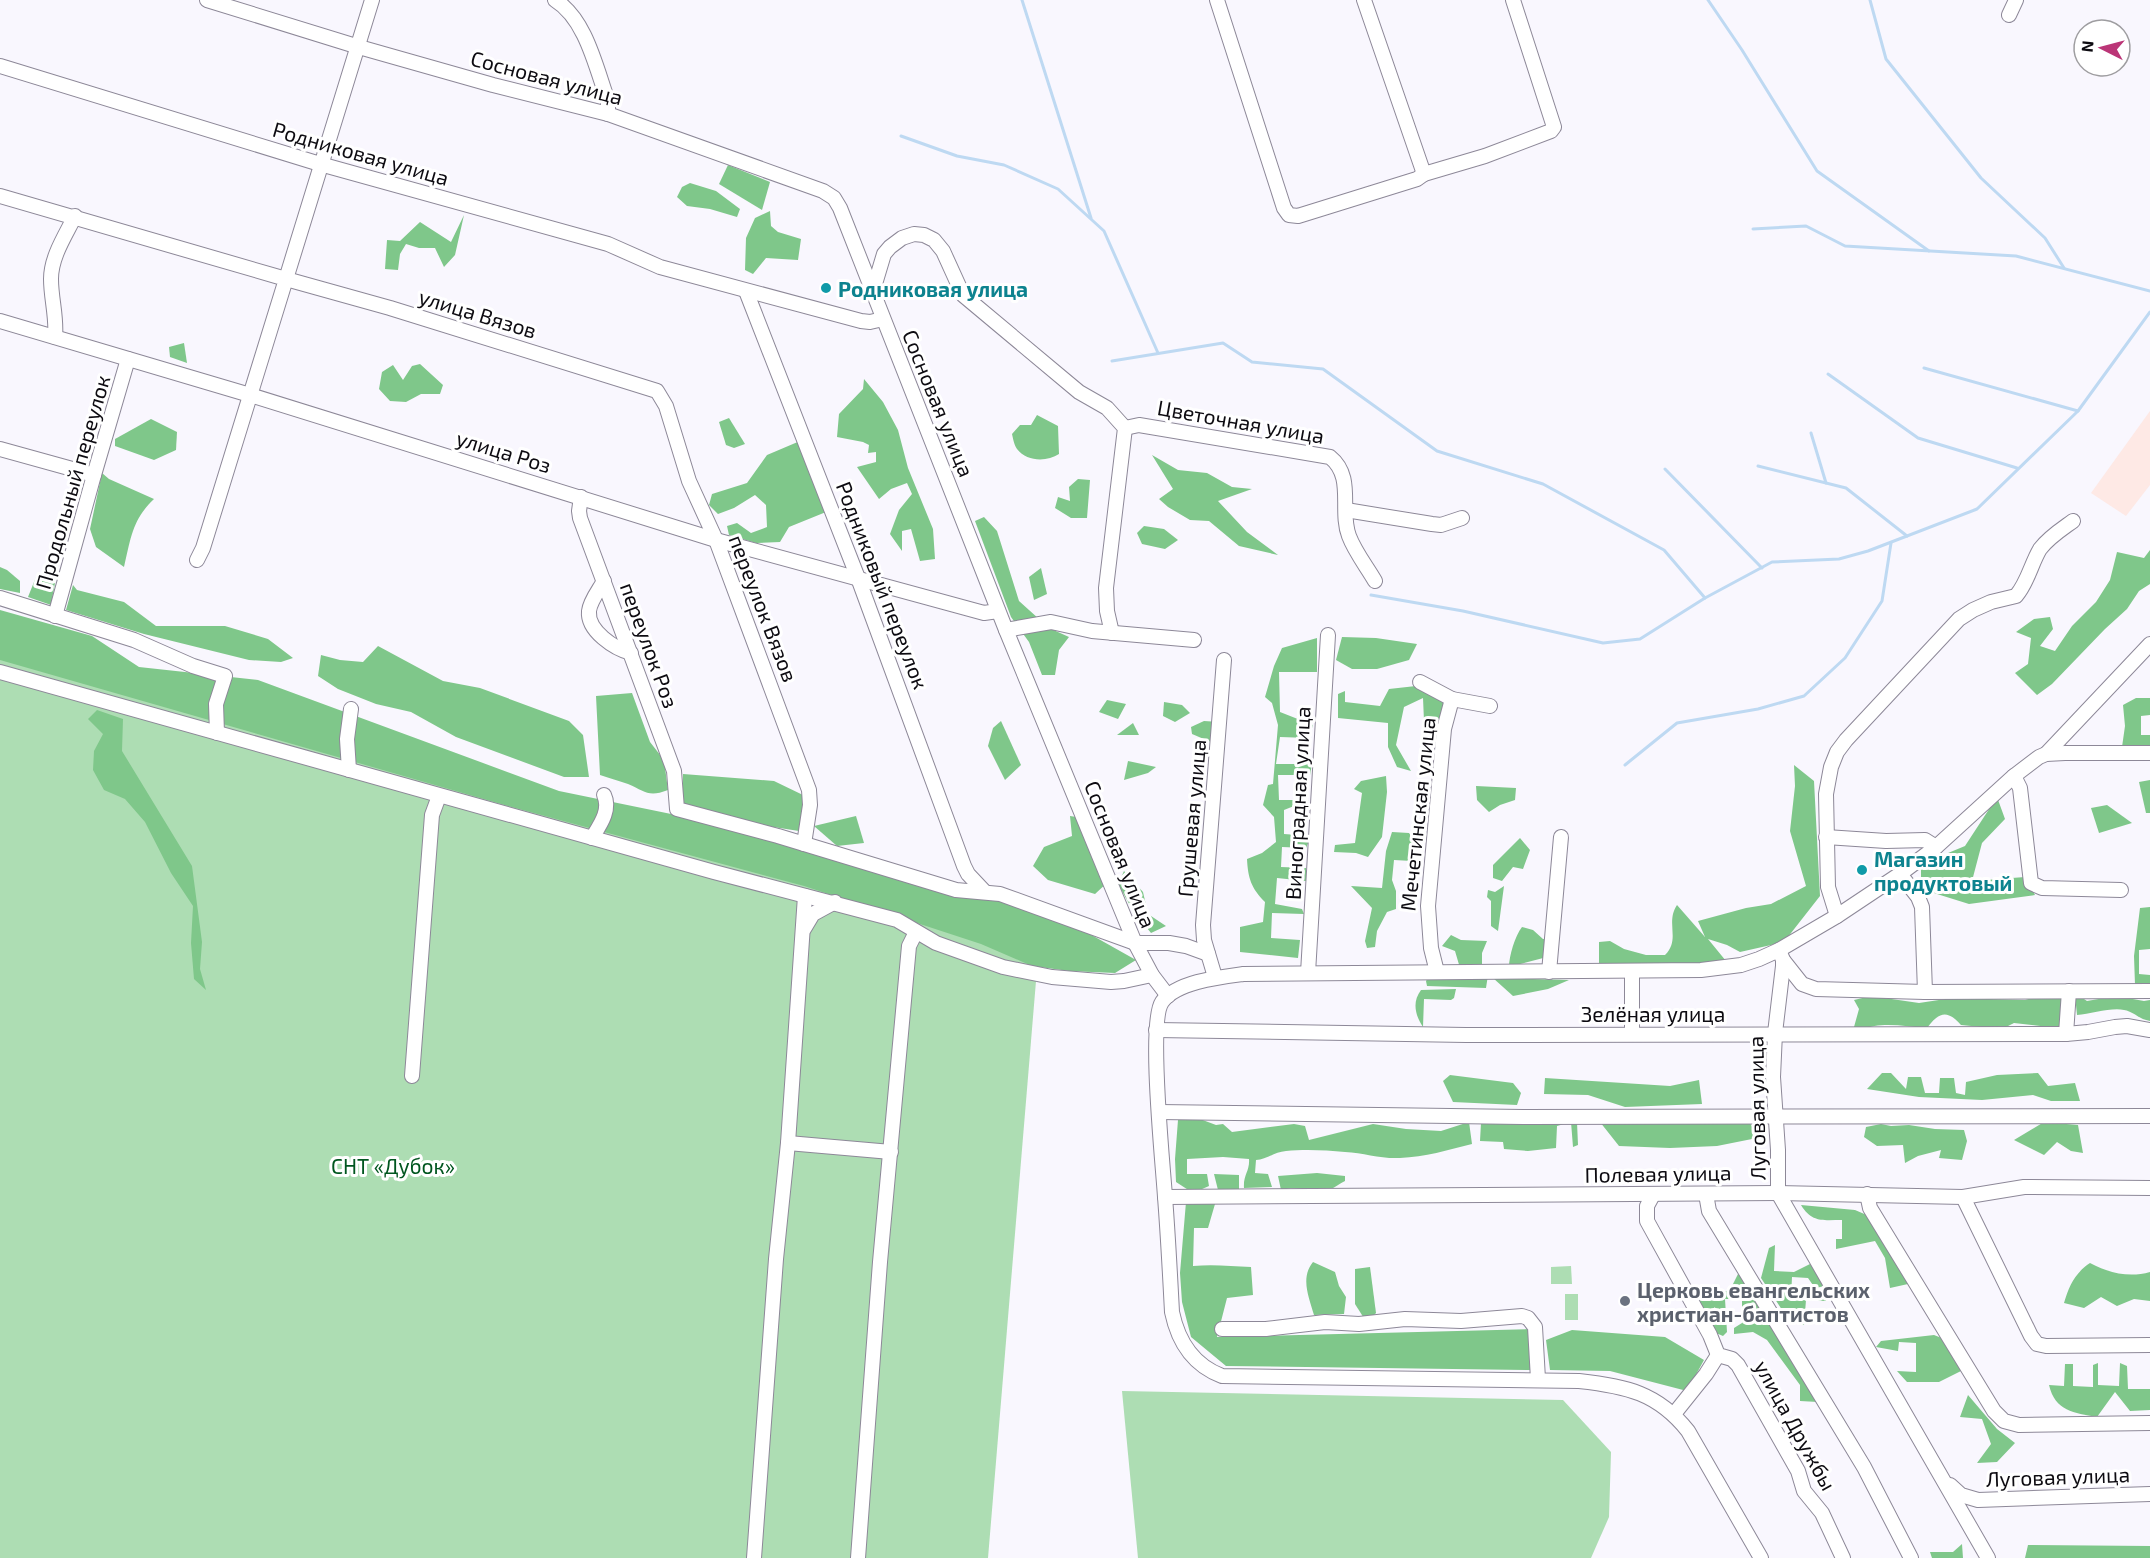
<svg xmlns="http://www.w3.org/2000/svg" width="2150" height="1558" font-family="'Exo 2',sans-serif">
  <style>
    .industrial { fill: #fee9e5 }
    .green { fill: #adddb3 }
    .forest { fill: #7fc78a }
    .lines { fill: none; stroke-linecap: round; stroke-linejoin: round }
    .stream { stroke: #bed9f2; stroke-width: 3 }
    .minor-casing { stroke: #8d8898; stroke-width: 16 }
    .minor { stroke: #fff; stroke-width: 14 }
    .culture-dot { fill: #0f9aa8; stroke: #fff; stroke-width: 2 }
    .worship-dot { fill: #6b7280; stroke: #fff; stroke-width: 2 }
    .labels { text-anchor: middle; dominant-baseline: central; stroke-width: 6; stroke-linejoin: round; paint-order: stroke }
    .street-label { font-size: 21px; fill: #0d0b11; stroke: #fff }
    .culture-label { font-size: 21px; font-weight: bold; fill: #0d838f; stroke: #fff; text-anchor: start }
    .park-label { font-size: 21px; fill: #00561f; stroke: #fff }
    .worship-label { font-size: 21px; font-weight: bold; fill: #5b616d; stroke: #fff; text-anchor: start }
  </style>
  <rect width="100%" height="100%" fill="#f9f7fe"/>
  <!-- industrial -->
  <polygon class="industrial" points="2150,411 2150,485 2126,516 2091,493"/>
  <!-- green -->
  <g class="green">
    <polygon points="0,644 1039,945 988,1558 0,1558"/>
    <polygon points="1571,1266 1572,1284 1551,1284 1551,1267"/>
    <rect x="1565" y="1294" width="13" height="26"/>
    <polygon points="1122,1391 1563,1400 1611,1452 1609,1517 1591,1558 1138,1558"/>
  </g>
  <!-- forest -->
  <g class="forest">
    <polygon points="728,165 770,182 762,210 719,184"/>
    <polygon points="690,183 716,191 740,209 737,217 710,209 687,206 677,197 682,187"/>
    <polygon points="770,211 771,226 778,232 801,239 798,260 766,258 753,274 745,270 746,238 755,218"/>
    <polygon points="464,215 455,255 444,267 435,248 419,248 406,244 400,254 398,270 385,269 387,240 400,241 420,222 451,242"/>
    <polygon points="184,343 187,363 170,357 169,347"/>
    <polygon points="420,364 443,385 440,394 421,394 406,402 390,401 379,389 382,372 393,365 403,380 412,366"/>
    <polygon points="864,379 883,402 898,430 908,468 933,529 935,559 920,561 911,529 902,531 902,551 890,534 899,510 912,494 907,483 891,489 879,499 857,467 876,462 876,452 868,453 869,445 863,442 837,437 839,414 863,389"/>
    <path d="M1037,415L1058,426L1059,454C1047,462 1027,462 1017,449C1014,445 1013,438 1012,434L1020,425H1031Z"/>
    <polygon points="729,418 745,444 734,448 726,445 719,422"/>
    <polygon points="151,419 177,432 176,450 154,460 115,446 115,439"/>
    <polygon points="800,441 826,512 789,527 780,542 756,543 729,535 727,526 737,523 751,533 767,527 766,505 755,495 734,508 718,514 709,505 712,494 747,483 767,455"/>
    <polygon points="1152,455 1178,470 1207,473 1232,487 1252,489 1218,501 1247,532 1278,555 1239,546 1209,521 1190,520 1168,507 1159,499 1173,489"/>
    <path d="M102,473L109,479L154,499C132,520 131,538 124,567L96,547L90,529Z"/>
    <polygon points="1078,479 1090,480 1087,518 1071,518 1055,508 1058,497 1070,501 1069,487"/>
    <polygon points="984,517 997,531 1019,601 1049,628 1069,637 1059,650 1055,675 1042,675 1029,642 1011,617 975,521"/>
    <polygon points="1144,526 1164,529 1178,540 1165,549 1142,544 1137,533"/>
    <polygon points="2150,550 2150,584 2139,591 2127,609 2105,629 2052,684 2037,695 2015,673 2028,664 2031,638 2016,632 2034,619 2050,617 2053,629 2040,646 2055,651 2072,626 2096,602 2110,580 2117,552 2144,558"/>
    <polygon points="0,567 7,570 20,581 20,593 0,589"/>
    <polygon points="1041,568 1047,594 1034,600 1029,577"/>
    <polygon points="36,577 55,583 51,605 28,597"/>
    <polygon points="73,585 77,590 124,602 156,626 225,626 268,639 293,658 281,662 249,660 144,634 66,610"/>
    <polygon points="0,610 92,636 139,667 258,680 559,791 715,823 865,869 1031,901 1136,960 1115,973 1069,971 1032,966 981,944 804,886 508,806 0,660"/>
    <polygon points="1342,637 1376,638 1417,644 1409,660 1377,669 1352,669 1336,660"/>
    <path d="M1317,638V672H1279L1280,712L1313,725L1309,738L1280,737L1276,764H1312L1310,775H1278L1279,800H1309L1284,810V834L1311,836L1306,848L1282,847L1281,867L1306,868V881L1277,878L1275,904L1302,909L1304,914L1272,913L1271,938L1300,940L1298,958L1240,952V927L1263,922L1265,902C1251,888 1248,878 1247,859L1262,853L1276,842L1274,817L1263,805L1268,785L1273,784L1278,725L1272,703L1265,697L1274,666L1282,648Z"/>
    <polygon points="378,646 443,681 480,688 569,721 583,735 589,777 564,777 456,737 411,712 376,704 338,689 318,676 321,655 340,660 363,662"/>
    <polygon points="1425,685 1445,695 1447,718 1424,721 1423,698 1404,707 1396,745 1411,771 1397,767 1388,747 1388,723 1338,718 1338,694 1345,691 1345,702 1380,706 1389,689"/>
    <path d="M632,693L650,742L664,760L668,790C648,798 645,791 628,784C619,781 609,778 600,775L596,696Z"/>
    <polygon points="2136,698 2150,698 2150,715 2141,716 2141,735 2150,735 2150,748 2122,747 2125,726 2123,705"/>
    <polygon points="1107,700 1126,704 1118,719 1099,712"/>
    <polygon points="1164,702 1182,705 1190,713 1175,722 1163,716"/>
    <polygon points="97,710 123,719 122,751 192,866 202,942 200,969 206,990 194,979 191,943 193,906 171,873 145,822 125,799 104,790 93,770 94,751 103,734 88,719"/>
    <polygon points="1001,721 1021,765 1005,780 988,746 993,728"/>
    <polygon points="1204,721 1220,722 1218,745 1192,734 1191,727"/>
    <polygon points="1133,723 1139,735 1117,735"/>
    <polygon points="1128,761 1156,767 1148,773 1124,780"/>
    <path d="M1794,765L1814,781L1820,896L1784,942L1740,952L1727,945L1708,939L1726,961L1699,967H1599V942L1610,941L1624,949L1646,955H1665C1681,939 1665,923 1677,905L1705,937L1698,921L1746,908L1771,904L1806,886L1790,831L1795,786Z"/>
    <polygon points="683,774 774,781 805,796 799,831 754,824 683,804"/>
    <polygon points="1386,776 1387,792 1382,837 1368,857 1356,853 1334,852 1335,845 1355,843 1362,793 1354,789 1361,781"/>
    <polygon points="2150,780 2150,813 2146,813 2139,782"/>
    <polygon points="1476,786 1516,788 1515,800 1500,805 1489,812 1477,800"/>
    <polygon points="1997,797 2005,819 1982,843 1972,881 2025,877 2035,895 1969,904 1921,889 1921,869 1936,858 1965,846"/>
    <polygon points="2107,805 2132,823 2099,833 2091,808"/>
    <polygon points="856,816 864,843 837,846 814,826"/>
    <polygon points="1070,816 1083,818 1109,881 1095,894 1048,880 1033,866 1044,847 1072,836"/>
    <polygon points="1392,832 1409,833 1415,842 1412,861 1394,860 1392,880 1396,891 1396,909 1387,912 1377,931 1375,947 1367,948 1365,941 1372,908 1351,886 1382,888 1386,851"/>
    <polygon points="1520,838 1530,850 1523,869 1513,867 1502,881 1493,878 1493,865"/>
    <polygon points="1124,871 1143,892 1148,914 1166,926 1151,933 1132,909 1118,884"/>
    <polygon points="1504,886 1498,931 1491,926 1491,901 1487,897 1488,890 1495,892"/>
    <polygon points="2150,907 2150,949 2139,950 2139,974 2150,975 2150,985 2135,985 2134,956 2140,908"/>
    <path d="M1522,927L1533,930L1543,939H1548L1547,957L1509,967C1509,956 1515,936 1522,927Z"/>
    <polygon points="1451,935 1461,940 1487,941 1482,953 1482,965 1474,969 1460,968 1455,951 1442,946"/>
    <polygon points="1488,975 1486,988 1427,986 1426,981 1429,976"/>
    <polygon points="1493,978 1569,980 1548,989 1513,996"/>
    <path d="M1456,989L1454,998L1451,1000L1424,999L1423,1027C1415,1015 1412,1002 1421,990Z"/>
    <path d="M2078,995L2087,1001L2116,996L2144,1001L2150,1000V1021C2138,1019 2135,1012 2124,1010C2112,1007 2091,1014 2077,1015L2076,1005L2072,1019L2057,1028L2014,1023L2002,1029L1961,1025C1947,1009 1939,1012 1927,1028C1906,1027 1881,1021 1862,1030L1854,1027L1859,1009L1854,1000L1871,996L1919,1003L1952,998L2025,1000L2040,996L2061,998L2075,1003L2074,998Z"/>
    <polygon points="1882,1073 1891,1073 1906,1089 1908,1077 1921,1077 1925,1093 1939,1093 1940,1078 1954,1078 1956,1093 1965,1095 1966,1082 1997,1075 2038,1073 2048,1086 2075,1083 2080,1101 2051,1101 2033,1095 1982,1100 1919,1097 1867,1089"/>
    <polygon points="1450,1075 1513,1083 1521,1093 1517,1105 1453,1102 1443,1081"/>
    <polygon points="1545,1078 1670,1086 1699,1080 1702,1104 1625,1107 1588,1095 1544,1094"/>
    <polygon points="1747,1116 1757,1138 1717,1146 1670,1148 1619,1146 1600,1122 1577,1122 1578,1145 1573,1147 1571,1122 1557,1126 1556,1148 1528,1151 1504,1149 1503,1142 1480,1141 1481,1123"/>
    <path d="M1200,1119L1216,1125L1223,1124L1232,1132L1294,1124L1305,1126L1309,1140L1373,1124L1406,1129L1441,1131L1469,1122L1472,1144C1448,1150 1425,1157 1400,1158C1381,1159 1364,1153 1345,1152C1326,1150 1304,1149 1286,1151C1274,1152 1266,1160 1256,1160L1255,1173L1268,1174L1272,1187L1244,1188C1243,1175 1250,1171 1249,1159L1223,1157L1187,1159V1174H1207L1209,1186L1193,1193L1176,1182L1175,1159L1178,1120Z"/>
    <polygon points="2044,1122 2078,1125 2083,1153 2071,1151 2057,1142 2044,1155 2014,1140"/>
    <polygon points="1881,1124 1891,1126 1909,1125 1935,1129 1964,1130 1967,1141 1962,1160 1939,1158 1941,1150 1918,1156 1905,1163 1903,1145 1877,1146 1864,1137 1866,1127"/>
    <path d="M1317,1173L1345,1176V1181C1339,1184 1330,1191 1324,1191C1308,1192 1299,1185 1281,1190L1278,1176Z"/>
    <polygon points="1214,1174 1239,1175 1239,1189 1218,1190"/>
    <path d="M1186,1202H1201L1215,1204L1208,1228H1194L1193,1266C1212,1264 1231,1266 1251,1267L1253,1295L1227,1298L1217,1337L1531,1329L1537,1364L1530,1370L1226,1366L1191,1337L1182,1302L1180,1273Z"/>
    <path d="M1801,1205L1855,1210L1869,1216L1908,1284L1890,1288L1885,1258L1875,1241L1836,1249V1239H1842V1220C1823,1220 1812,1223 1801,1205Z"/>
    <polygon points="1775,1245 1774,1271 1794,1272 1810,1264 1825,1286 1815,1288 1808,1278 1792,1277 1791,1297 1800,1297 1827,1291 1826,1301 1806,1300 1804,1325 1788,1319 1761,1278 1769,1248"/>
    <path d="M1313,1262L1335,1272L1339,1286L1346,1297L1344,1314L1314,1315C1309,1297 1300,1278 1313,1262Z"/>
    <path d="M2090,1263C2109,1273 2129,1278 2150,1272V1301L2134,1299L2117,1306L2101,1297L2084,1308L2064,1303C2069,1286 2075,1273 2090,1263Z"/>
    <polygon points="1742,1266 1818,1402 1800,1401 1800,1385 1767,1340 1753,1332 1734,1334 1734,1328 1742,1323 1742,1299 1725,1299 1727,1332 1723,1336 1709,1330 1717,1319 1715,1307 1707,1314 1697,1308 1699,1298 1730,1290"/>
    <polygon points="1370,1267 1376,1313 1367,1323 1355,1304 1355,1269"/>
    <polygon points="1572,1330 1665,1337 1704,1360 1687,1391 1610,1371 1550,1370 1546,1340"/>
    <polygon points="1934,1335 1952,1342 1961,1371 1939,1382 1907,1382 1897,1371 1916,1372 1916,1343 1899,1342 1898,1351 1876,1347 1881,1341"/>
    <path d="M2098,1363V1385L2119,1386L2120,1363L2127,1366L2128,1389H2150V1410L2130,1411L2115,1392L2097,1417C2074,1413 2055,1411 2049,1385L2064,1386L2065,1364H2073V1386L2093,1387V1365Z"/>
    <polygon points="1968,1395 1997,1429 2015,1443 1997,1462 1977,1463 1991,1444 1982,1419 1960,1417"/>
    <polygon points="1962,1544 1963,1558 1932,1558 1930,1552 1953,1552"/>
    <polygon points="2028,1545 2150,1546 2150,1558 2025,1558"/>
  </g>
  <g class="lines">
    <!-- stream -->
    <g class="stream">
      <polyline points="1022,0 1091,218"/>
      <polyline points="1708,0 1742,50 1817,171 1929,251"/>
      <polyline points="1870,0 1886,59 1981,178 2045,238 2064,268"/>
      <polyline points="901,136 957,156 1004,165 1058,189 1104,231 1158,353"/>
      <polyline points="1753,229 1806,226 1845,246 2016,256 2150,291"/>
      <polyline points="1112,361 1223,343 1252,362 1323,369 1437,451 1543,484 1664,550 1705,598"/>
      <polyline points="1924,368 2078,411"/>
      <polyline points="1828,374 1918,438 2017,468"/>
      <polyline points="1811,433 1826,483"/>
      <polyline points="1758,466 1846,488 1907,536"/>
      <polyline points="1665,469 1762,568"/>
      <polyline points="1371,595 1463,611 1603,643 1640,639 1705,598 1772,562 1839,559 1868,551 1977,509 2078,411 2150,312"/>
      <polyline points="1625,765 1677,723 1758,709 1804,696 1845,658 1882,601 1891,543"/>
    </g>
    <!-- minor casing -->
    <g class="minor-casing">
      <g id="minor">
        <polyline points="207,0 359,47 493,85 608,114 823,191 834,198 840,208 1006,630 1135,943 1152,975 1168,996"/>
        <polyline points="372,0 286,279 390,308 657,391 666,406 689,481 716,540 809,790 810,805 804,844"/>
        <path d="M555,0C586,19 596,68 608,101V114"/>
        <polyline points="1217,0 1284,208 1289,215 1298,216 1417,179 1424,174"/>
        <polyline points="1364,0 1424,174 1485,156 1551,131 1554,127 1513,0"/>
        <polyline points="2009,15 2016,0"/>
        <polyline points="0,66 320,164 608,244 660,267 861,321 870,322 883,319"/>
        <polyline points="0,196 286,279 203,548 197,560"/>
        <polyline points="870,287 875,284 884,254 890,247 902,238 914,234 924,235 934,240 943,251 963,295 1079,392 1107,408 1125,428 1106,588 1107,611 1112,633"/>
        <polyline points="746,291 858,578 964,866 968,874 984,891"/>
        <polyline points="0,321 250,395 716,540 984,613 998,611"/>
        <path d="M55,337C57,317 51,299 51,279C51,257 65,236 75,216"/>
        <path d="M1125,428L1139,425L1330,457C1355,477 1339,510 1349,536C1355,552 1367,567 1375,581"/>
        <polyline points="0,449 94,475"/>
        <polyline points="581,497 579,511 580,518 674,771 677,809 778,836 956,890 1000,894 1135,943 1169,943 1186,946 1208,954"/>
        <polyline points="1346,510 1432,524 1441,525 1462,518"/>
        <path d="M604,581C599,590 590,601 589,611C587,631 615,649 631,653"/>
        <polyline points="0,598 134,640 193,666 225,676 216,704 217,733"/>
        <polyline points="55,616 94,475 128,359"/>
        <polyline points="1006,630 1051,622 1092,631 1194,640"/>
        <polyline points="0,672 714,872 897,920 936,943 1003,967 1052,977 1111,982 1124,981 1152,975"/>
        <polyline points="1420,682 1452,699"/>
        <polyline points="2046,754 2150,644"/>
        <polyline points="349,770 347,739 351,709"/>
        <polyline points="2014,776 2020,788 2031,883 2042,888 2121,890"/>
        <polyline points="1826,837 1886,841 1925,840 1936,847"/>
        <path d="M592,838C600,825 611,810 604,795"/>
        <polyline points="1900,874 1918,897 1922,907 1925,992"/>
        <path d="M1837,916L1828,887L1826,794L1831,767L1837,752L1846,740L1959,619L1973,610L1991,602L2016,596C2028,582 2031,564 2040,549C2049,537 2062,529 2073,521"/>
        <polyline points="804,929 813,914 835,902"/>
        <polyline points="1779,950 1783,960 1783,966 1775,1033 1773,1077 1778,1150 1778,1193 1988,1558"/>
        <polyline points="1783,960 1802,984 1816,989 1925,992 2150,991"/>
        <polyline points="1437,972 1431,948 1428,906 1444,729 1452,699 1490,706"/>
        <polyline points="1549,972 1561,837"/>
        <polyline points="1308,973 1328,635"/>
        <polyline points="1215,977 1204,940 1203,925 1224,660"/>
        <polyline points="1156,1030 1466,1035 2066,1034 2088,1032 2115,1027 2127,1026 2150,1030"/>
        <polyline points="1632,1034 1632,971"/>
        <polyline points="2066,1034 2069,991"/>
        <polyline points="412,1076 432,815 439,796"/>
        <polyline points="1159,1112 1523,1117 2150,1116"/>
        <polyline points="788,1143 891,1152"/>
        <polyline points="1706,1194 1709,1211 1864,1467 1911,1558"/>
        <polyline points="1867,1194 1870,1208 1994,1411 2004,1421 2019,1425 2150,1423"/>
        <polyline points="1653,1195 1647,1206 1647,1221 1710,1335 1718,1355 1732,1359 1738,1365 1798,1471 1804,1491 1822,1513 1843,1558"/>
        <polyline points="1165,1197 1778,1193 1963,1197 2024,1187 2150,1188"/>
        <polyline points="1963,1197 2031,1336 2037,1344 2046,1346 2150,1345"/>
        <polyline points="1222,1329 1266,1329 1325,1322 1359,1324 1405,1319 1461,1321 1522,1316 1528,1318 1535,1327 1538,1379"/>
        <polyline points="1674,1414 1706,1374 1718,1355"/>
        <polyline points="1950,1485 1961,1495 1978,1500 2150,1494"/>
        <polyline points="754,1558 776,1259 788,1143 805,896"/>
        <polyline points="858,1558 880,1262 909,946 916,932"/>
        <path d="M1761,1558L1688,1431C1658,1393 1626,1386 1579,1381L1222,1376C1193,1365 1178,1341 1172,1312C1170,1274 1168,1235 1165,1197C1163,1165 1148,1022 1162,1002C1176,982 1220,977 1243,974L1701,970L1741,965L1759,959L1779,950L1837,916L1900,874L1936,847L2014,776L2039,757L2046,754L2065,753H2150"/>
      </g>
    </g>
    <!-- minor -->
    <use href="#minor" class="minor"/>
  </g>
  <!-- markers -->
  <g class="culture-dot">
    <circle cx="826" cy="288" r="6"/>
    <circle cx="1862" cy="870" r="6"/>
  </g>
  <circle class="worship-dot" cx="1625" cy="1301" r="6"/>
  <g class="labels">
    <!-- street labels -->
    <g class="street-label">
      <text transform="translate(547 77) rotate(15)">Сосновая улица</text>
      <text transform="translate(361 153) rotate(16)">Родниковая улица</text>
      <text transform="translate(478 313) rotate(17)">улица Вязов</text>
      <text transform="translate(939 403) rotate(68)">Сосновая улица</text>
      <text transform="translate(1241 421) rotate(10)">Цветочная улица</text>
      <text transform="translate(504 451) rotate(17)">улица Роз</text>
      <text transform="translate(72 482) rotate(-74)">Продольный переулок</text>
      <text transform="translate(883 585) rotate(69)">Родниковый переулок</text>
      <text transform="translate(764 608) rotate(69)">переулок Вязов</text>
      <text transform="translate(650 645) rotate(70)">переулок Роз</text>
      <text transform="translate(1297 803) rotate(-87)">Виноградная улица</text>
      <text transform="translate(1417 814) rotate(-84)">Мечетинская улица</text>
      <text transform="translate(1191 818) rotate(-85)">Грушевая улица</text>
      <text transform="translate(1121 854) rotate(68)">Сосновая улица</text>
      <text x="1653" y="1013">Зелёная улица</text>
      <text transform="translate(1756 1108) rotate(-91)">Луговая улица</text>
      <text transform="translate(1658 1173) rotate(-1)">Полевая улица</text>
      <text transform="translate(1796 1425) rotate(61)">улица Дружбы</text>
      <text transform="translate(2058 1476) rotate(-2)">Луговая улица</text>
    </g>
    <!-- culture labels -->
    <g class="culture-label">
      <text x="838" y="288">Родниковая улица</text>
      <text x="1874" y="858">Магазин<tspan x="1874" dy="24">продуктовый</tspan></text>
    </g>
    <!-- park labels -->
    <g class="park-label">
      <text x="393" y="1165">СНТ «Дубок»</text>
    </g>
    <!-- worship labels -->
    <g class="worship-label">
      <text x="1637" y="1289">Церковь евангельских<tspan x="1637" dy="24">христиан-баптистов</tspan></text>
    </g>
  </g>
  <!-- north arrow -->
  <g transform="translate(2102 48) rotate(276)"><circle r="28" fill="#ffffff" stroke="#9e9da0" stroke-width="1.5"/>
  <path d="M0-4.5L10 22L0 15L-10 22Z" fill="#bb3577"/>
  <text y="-9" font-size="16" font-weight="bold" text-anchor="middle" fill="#0d0b11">N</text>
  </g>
</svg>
